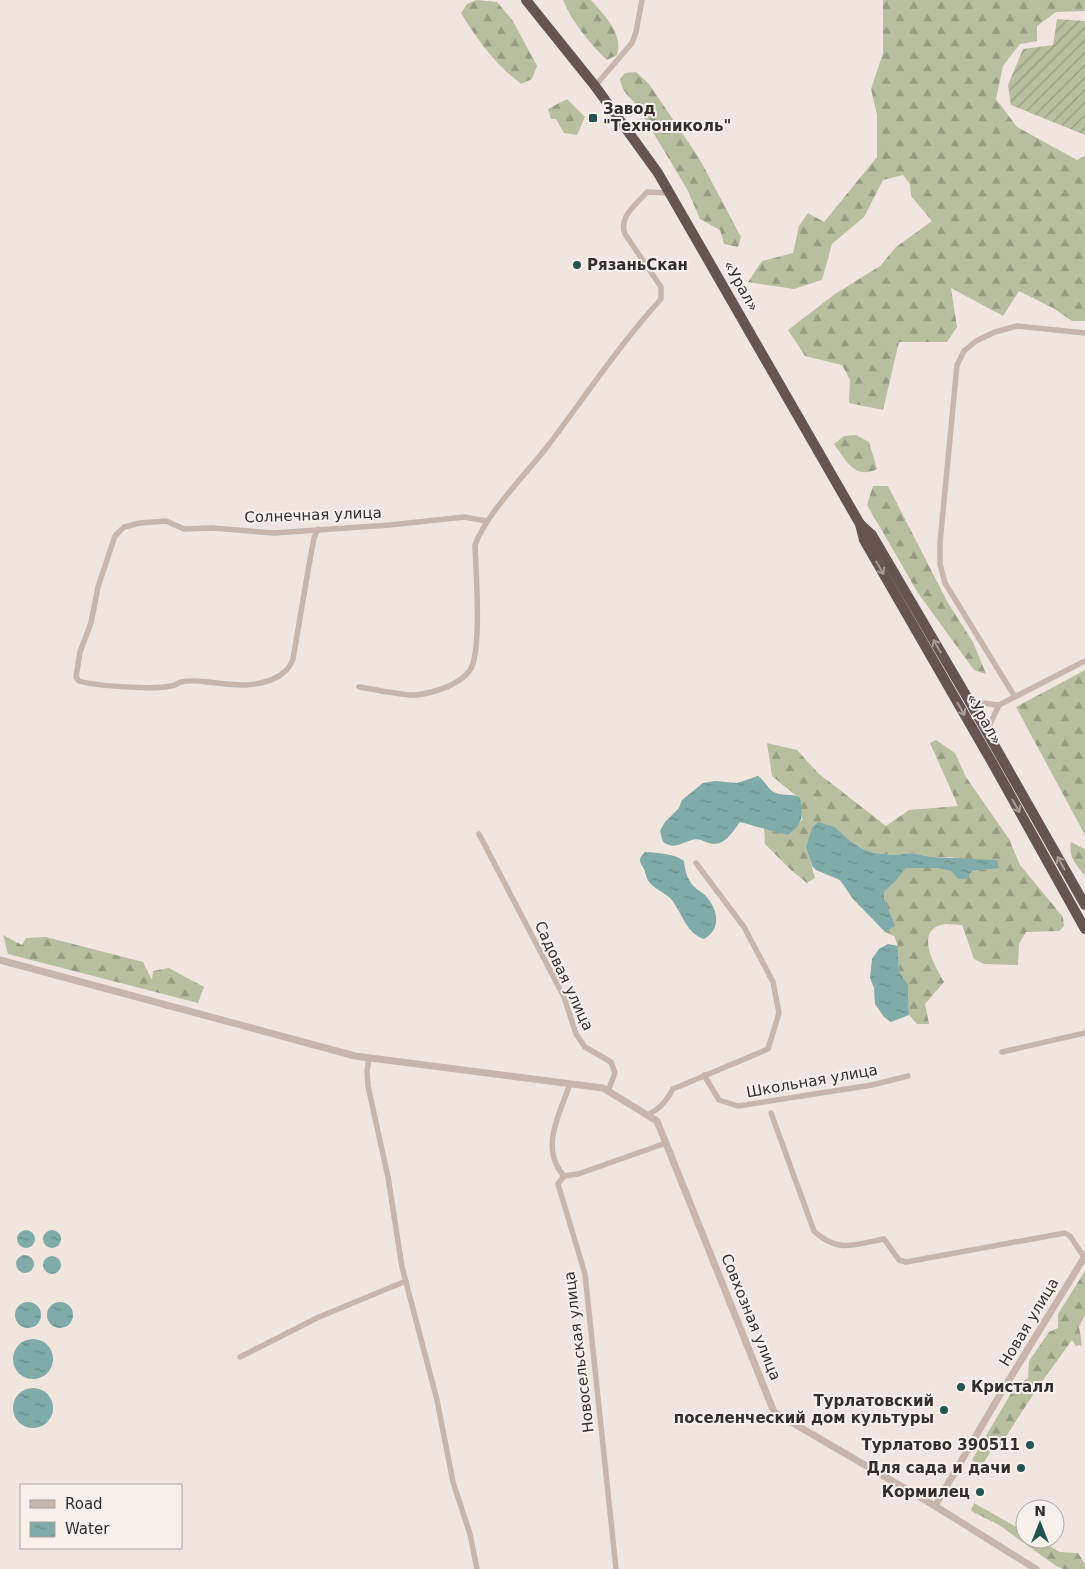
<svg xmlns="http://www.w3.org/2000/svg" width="1085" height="1569" font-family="'DejaVu Sans',sans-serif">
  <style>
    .forest { fill: url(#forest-firs) }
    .garden { fill: url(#garden-furrows) }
    .water { fill: url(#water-ripples) }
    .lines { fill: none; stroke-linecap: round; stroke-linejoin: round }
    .minor { stroke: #c8b5ac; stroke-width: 5.5 }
    .tertiary { stroke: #c8b5ac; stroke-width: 7 }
    .trunk { stroke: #665450; stroke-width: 10 }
    .oneway { stroke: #a89b96 }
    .poi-dot { fill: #235451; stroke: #f8f1eb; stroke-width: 2 }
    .labels { text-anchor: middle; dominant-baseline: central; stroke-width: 4; stroke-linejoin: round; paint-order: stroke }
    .poi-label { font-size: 15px; font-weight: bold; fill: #362d2a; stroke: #f8f1eb; text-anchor: end }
    .street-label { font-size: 15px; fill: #362d2a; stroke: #f8f1eb }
  </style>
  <defs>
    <pattern id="forest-firs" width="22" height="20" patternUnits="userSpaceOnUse" patternTransform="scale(1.25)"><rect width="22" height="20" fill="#b8bea0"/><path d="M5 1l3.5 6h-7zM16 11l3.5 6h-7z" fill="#969b83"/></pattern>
    <pattern id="garden-furrows" width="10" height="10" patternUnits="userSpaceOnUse" patternTransform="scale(1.25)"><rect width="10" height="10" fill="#b8bea0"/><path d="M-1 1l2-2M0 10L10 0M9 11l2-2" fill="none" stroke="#969b83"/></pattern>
    <pattern id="water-ripples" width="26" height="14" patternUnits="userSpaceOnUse" patternTransform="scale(1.25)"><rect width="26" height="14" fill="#81aba8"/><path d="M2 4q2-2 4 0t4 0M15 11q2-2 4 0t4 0" fill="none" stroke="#6a8c89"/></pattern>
  </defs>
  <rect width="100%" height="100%" fill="#f1e6df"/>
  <!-- forest -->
  <g class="forest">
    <path d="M477,0L497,2L513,21L537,66L532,79L521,84C496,65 477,40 461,13L467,4Z"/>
    <path d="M563,0H591C604,15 624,34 617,55L607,60C589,43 573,23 563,0Z"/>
    <polygon points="883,0 1085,0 1085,11 1056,12 1037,26 1037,41 1020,44 1003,66 996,99 1017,127 1077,160 1085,156 1085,321 1072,321 1053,308 1019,291 1003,316 951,288 957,327 947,342 899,342 883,410 849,403 850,380 842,365 805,356 788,330 835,294 880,266 896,247 932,221 911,196 910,184 903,175 883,180 864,217 832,244 822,280 794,289 748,282 762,261 793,253 799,226 808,213 824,222 877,157 877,115 871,89 883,53"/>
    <path d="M636,72L649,84L699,158L741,237L738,247L724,244L720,230L700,219L687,189L636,104C628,96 622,91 620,79L625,73Z"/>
    <polygon points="567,99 585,117 577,135 564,133 556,119 551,119 548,109"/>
    <path d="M856,435L869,442L877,469C854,480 846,460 834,444L844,436Z"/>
    <polygon points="873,486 888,486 948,603 973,642 986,674 974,670 918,593 867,505"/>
    <polygon points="1085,670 1085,835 1016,707"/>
    <path d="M936,740L955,753L966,777L1009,839L1020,865L1063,917L1064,926L1059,931L1026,932L1019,944L1018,965L984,964L974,959L962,925C957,925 951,924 946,924C912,928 935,966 944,982L925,1004L929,1024H917L909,1015L908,986L899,971L898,946L894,936L885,932L894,926L884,898L885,891L895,882L906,868H937L951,871L958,879L972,871L989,869L981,859L964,860L951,857H932L911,853L895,855L874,853L863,849L849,840L835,827L806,847L815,878L807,883L791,870L765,844L764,828L787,835L802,820L800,797L794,794L772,776L767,743L797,750L818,773L886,826L909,810L958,806L930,743Z"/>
    <path d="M1071,842L1085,849V876C1076,864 1068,857 1071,842Z"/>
    <polygon points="3,935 22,945 26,938 46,937 143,962 152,980 153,971 169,968 204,987 198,1003 8,954"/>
    <polygon points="1085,1271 1085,1315 1079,1327 1082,1345 1076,1346 1072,1340 1036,1390 996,1452 991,1451 981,1467 972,1460 1014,1388 1028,1378 1029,1361 1049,1332 1058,1328 1058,1314"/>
    <polygon points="974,1503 1020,1529 1025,1527 1025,1539 1037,1539 1060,1552 1078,1553 1085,1564 1085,1569 1063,1569 1056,1566 999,1525 971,1511"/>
  </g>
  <!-- garden -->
  <polygon class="garden" points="1057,19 1085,21 1085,135 1011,105 1008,85 1023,49 1053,45"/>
  <!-- water -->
  <g class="water">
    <path d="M758,776C764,780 767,787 772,791C781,797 791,793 800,797C803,815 804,825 787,835L740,822C734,830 726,844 714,844C707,844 700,837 692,840C680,843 675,850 663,842L660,831L665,822L679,808L682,800L703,783L715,781L737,783Z"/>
    <polygon points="818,822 835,827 849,840 863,849 874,853 895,855 911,853 932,857 997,860 999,868 972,871 967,879 958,879 951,871 937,868 906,868 895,882 885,891 884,898 895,926 885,932 853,899 840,880 816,870 812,866 806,847 812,828"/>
    <path d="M645,852C658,853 673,853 684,861C685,869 686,876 691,883C695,889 701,891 706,896C718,910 722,929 704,939C686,933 682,913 672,900C666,893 656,890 650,883C646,879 646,873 644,869C639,861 638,859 645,852Z"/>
    <polygon points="888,944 898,946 899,971 908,985 909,1015 891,1022 884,1017 875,1004 874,988 870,978 872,959 879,949"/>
    <circle cx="52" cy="1239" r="9"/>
    <circle cx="26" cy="1239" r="9"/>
    <circle cx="25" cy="1264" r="9"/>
    <circle cx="52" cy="1265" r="9"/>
    <circle cx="60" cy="1315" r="13"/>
    <circle cx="28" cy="1315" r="13"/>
    <circle cx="33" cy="1359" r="20"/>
    <circle cx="33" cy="1408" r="20"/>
  </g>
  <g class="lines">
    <!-- minor -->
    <g class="minor">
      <polyline points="595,86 632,43 636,32 642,0"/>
      <path d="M318,529L314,538L309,565L293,659C290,668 286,671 279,676C256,689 232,685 208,682C200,681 189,680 181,682C178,683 174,686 171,686C154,690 95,686 79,681L76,677L80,652L91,623L98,587L115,536L124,527L140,523L166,521L184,529L212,528L274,533L390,525L464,517L487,521"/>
      <path d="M359,687C373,689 404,696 416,695C433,693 460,685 470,670C482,653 476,570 475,545C487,513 525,475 547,447C585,397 619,345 661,299V287L625,234C618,217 636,205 647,192L669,193"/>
      <polyline points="1015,697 945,583 940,564 940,543 957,365 964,351 976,341 995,332 1017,326 1085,333"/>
      <polyline points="968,698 982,703 999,705 1085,661"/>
      <polyline points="990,733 990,724 999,705"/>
      <polyline points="479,834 564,997 576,1034 585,1047 611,1062 615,1073 608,1091"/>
      <polyline points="1002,1052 1085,1033"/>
      <polyline points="369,1058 367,1071 368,1086 388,1177 402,1267 437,1400 453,1482 470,1534 477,1569"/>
      <polyline points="704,1075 719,1100 738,1106 872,1085 908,1076"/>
      <path d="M771,1113L814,1231C838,1254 856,1244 884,1239L899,1260L906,1262L1065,1233L1070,1236L1084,1257"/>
      <path d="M646,1115C659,1111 667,1100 673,1089L768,1049L779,1013L773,982L744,927L696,863"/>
      <polyline points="564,1176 558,1184 585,1274 616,1569"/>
      <polyline points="564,1176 578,1174 666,1143"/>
      <path d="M564,1176C539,1148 560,1113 570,1084"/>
      <polyline points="240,1357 319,1317 406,1281"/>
    </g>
    <!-- tertiary -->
    <g class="tertiary">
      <polyline points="0,960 355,1056 603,1088 657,1121 774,1412 935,1506 1036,1569"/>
      <polyline points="935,1506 1001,1393 1085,1256"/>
    </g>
    <!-- trunk -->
    <g class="trunk">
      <polyline points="526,0 595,86 658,173 860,524 864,540 993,764 1085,929"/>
      <polyline points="860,524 872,535 967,697 1085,905"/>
    </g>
  </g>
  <!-- one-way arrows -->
  <defs><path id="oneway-shaft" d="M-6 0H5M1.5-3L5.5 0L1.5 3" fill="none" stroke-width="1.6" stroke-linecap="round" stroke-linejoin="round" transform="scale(1.25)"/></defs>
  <g class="oneway">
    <use href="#oneway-shaft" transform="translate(880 568) rotate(60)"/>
    <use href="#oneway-shaft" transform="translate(937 646) rotate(-120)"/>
    <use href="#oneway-shaft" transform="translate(961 709) rotate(61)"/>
    <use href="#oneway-shaft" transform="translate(1016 806) rotate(61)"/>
    <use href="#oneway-shaft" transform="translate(1061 863) rotate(-119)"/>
  </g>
  <!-- markers -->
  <g class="poi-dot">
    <rect x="588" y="113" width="10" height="10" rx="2.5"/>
    <circle cx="577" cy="265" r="5"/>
    <circle cx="961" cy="1387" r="5"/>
    <circle cx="944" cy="1410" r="5"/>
    <circle cx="1030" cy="1445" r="5"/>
    <circle cx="1021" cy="1468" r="5"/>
    <circle cx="980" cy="1492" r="5"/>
  </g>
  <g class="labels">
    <!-- poi labels -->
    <g class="poi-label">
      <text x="603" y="109" text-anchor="start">Завод<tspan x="603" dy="17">"Технониколь"</tspan></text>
      <text x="587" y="265" text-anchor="start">РязаньСкан</text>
      <text x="971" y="1387" text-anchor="start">Кристалл</text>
      <text x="934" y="1401">Турлатовский<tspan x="934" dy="17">поселенческий дом культуры</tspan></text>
      <text x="1020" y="1445">Турлатово 390511</text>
      <text x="1011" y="1468">Для сада и дачи</text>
      <text x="970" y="1492">Кормилец</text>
    </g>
    <!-- street labels -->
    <g class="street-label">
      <text transform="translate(741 286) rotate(60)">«Урал»</text>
      <text transform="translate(313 515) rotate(-2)">Солнечная улица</text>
      <text transform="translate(984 719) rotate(60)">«Урал»</text>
      <text transform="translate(564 976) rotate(65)">Садовая улица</text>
      <text transform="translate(812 1081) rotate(-10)">Школьная улица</text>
      <text transform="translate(751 1317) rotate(68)">Совхозная улица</text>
      <text transform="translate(1029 1322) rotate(-59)">Новая улица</text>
      <text transform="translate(579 1352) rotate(-97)">Новосельская улица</text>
    </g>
  </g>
  <!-- legend -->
  <rect x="20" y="1484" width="162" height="65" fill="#f8f1eb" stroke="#aaa39e"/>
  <rect x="30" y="1500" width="25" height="8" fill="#c8b5ac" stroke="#aaa39e"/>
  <text x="65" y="1509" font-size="15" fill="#362d2a">Road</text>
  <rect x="30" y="1522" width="25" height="15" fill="url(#water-ripples)" stroke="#aaa39e"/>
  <text x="65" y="1534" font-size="15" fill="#362d2a">Water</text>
  <!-- north arrow -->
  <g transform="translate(1040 1524)"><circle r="24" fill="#f8f1eb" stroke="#aaa39e"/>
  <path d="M0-4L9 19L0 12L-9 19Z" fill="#235451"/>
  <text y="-8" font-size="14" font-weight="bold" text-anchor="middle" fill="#362d2a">N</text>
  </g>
</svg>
